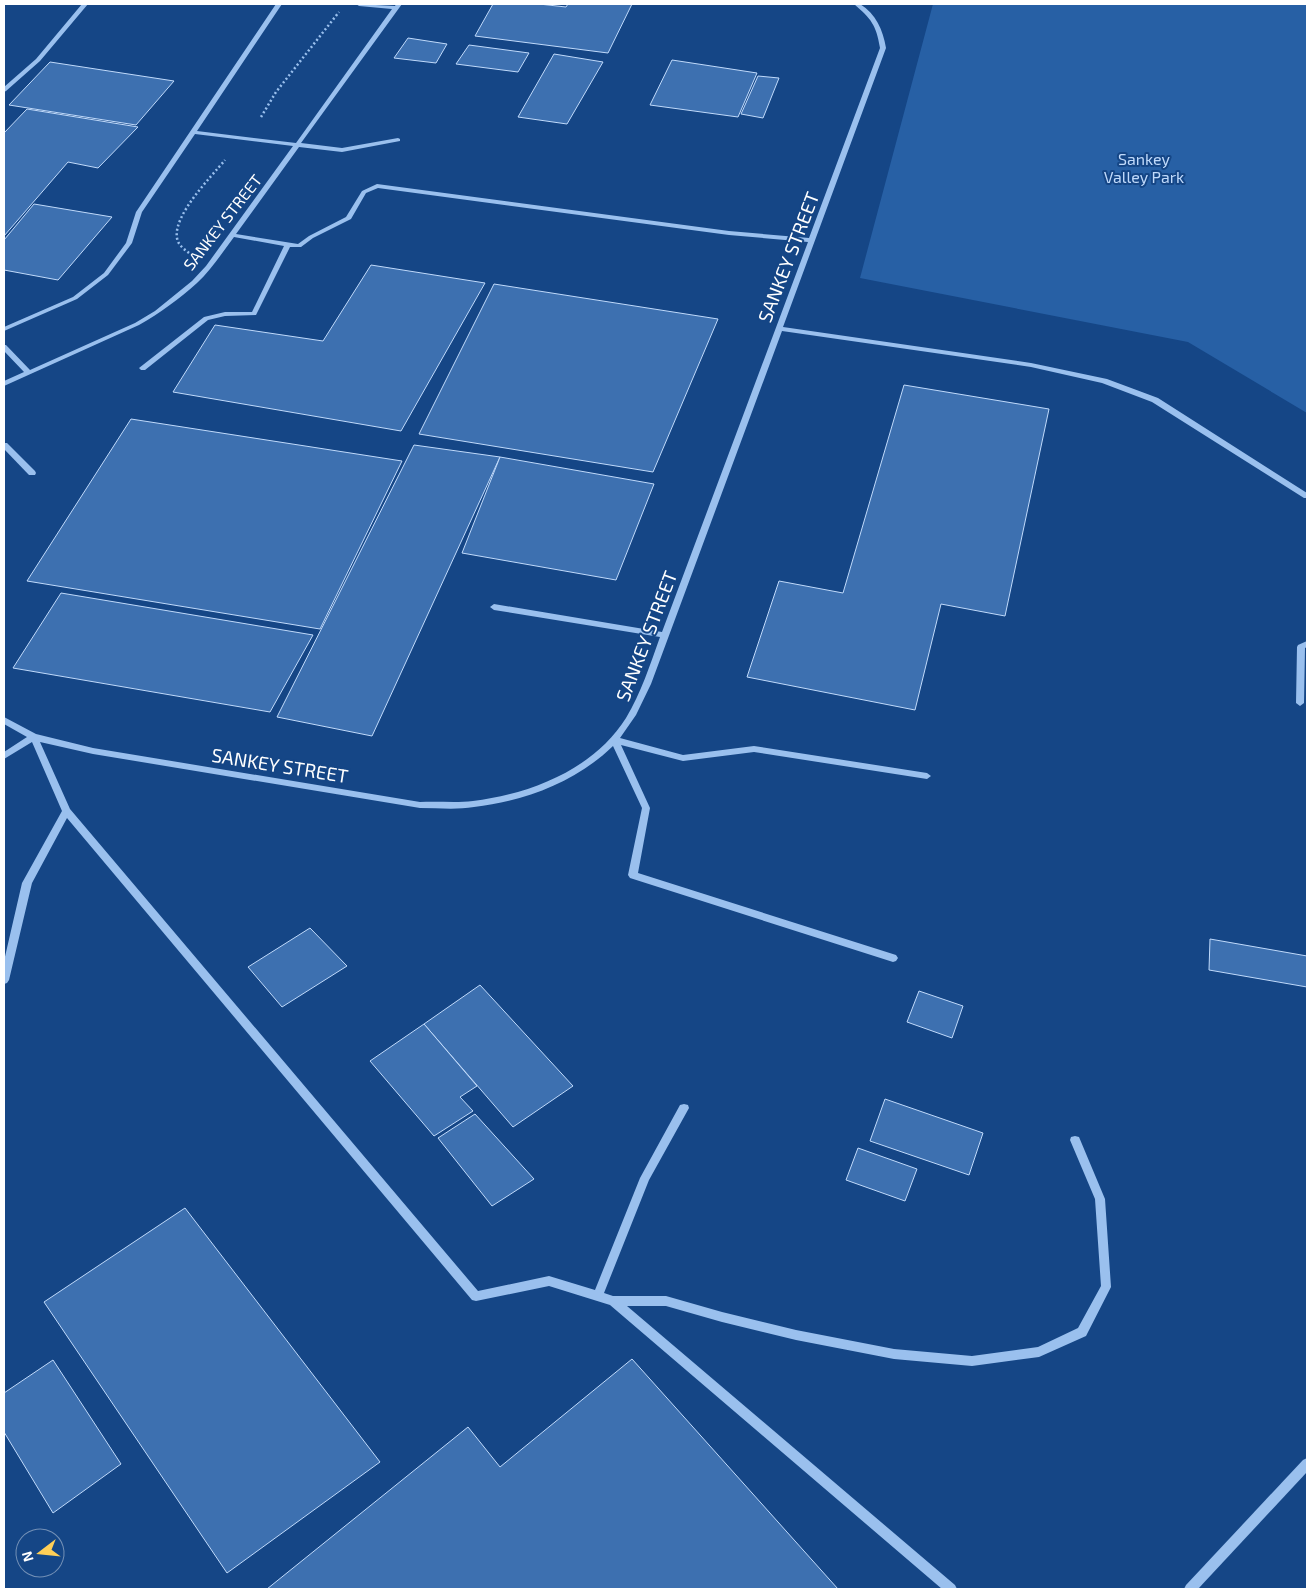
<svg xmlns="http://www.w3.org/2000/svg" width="1311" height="1593" font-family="'Exo 2',sans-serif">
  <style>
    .green { fill: #2760a5 }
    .building { fill: #3d70b0; stroke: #c0dafb }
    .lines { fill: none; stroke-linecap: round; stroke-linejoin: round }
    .path { stroke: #9ac0ee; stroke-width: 2.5; stroke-dasharray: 2 2.5; stroke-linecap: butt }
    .minor { fill: #9ac0ee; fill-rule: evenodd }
    .labels { text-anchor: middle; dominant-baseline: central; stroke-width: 4; stroke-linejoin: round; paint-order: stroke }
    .far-park-label { font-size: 16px; fill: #c0dafb; stroke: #154686 }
    .far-street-label { font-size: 16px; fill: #fff; stroke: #154686 }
    .street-label { font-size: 19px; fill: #fff; stroke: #154686 }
  </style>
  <rect width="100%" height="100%" fill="#154686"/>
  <!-- green -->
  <polygon class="green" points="933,4 1307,4 1307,413 1188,342 860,278"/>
  <!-- building -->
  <g class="building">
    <polygon points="493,4 539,4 566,7 568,4 632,4 608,53 475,36"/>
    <polygon points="408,38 447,44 436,63 394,58"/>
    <polygon points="469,45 529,53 518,72 456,64"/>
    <polygon points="554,54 603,62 567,124 518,117"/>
    <polygon points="672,60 757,73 738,117 650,105"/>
    <polygon points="50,62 174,81 136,125 9,105"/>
    <polygon points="758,76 779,78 763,118 741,114"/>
    <polygon points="27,109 138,127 98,168 68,162 4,236 4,133"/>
    <polygon points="34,204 112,217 58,280 4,270 4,240"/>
    <polygon points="371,265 485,283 401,431 173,392 215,325 323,341"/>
    <polygon points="494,284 718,319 653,472 419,434"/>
    <polygon points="904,385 1049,409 1005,616 941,604 915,710 747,677 779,581 843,593"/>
    <polygon points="131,419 402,461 320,629 27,581"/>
    <polygon points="414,445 500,457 372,736 277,717"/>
    <polygon points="500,457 654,484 616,580 462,553"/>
    <polygon points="61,593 313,635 270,712 13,668"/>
    <polygon points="310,928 347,966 282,1007 248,967"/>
    <polygon points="1210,939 1307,956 1307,987 1209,970"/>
    <polygon points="480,985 573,1086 513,1127 424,1024"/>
    <polygon points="919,991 963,1006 952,1038 907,1022"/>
    <polygon points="424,1024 477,1086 460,1097 473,1111 434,1136 370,1061"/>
    <polygon points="885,1099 983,1133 969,1175 870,1141"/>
    <polygon points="475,1114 534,1179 492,1206 438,1138"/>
    <polygon points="858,1148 917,1169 905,1201 846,1180"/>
    <polygon points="185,1208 380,1462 227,1573 44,1302"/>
    <polygon points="632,1359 838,1589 267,1589 468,1427 500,1467"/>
    <polygon points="53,1360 121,1464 53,1513 4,1432 4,1393"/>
  </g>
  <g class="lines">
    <!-- path -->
    <g class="path">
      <polyline points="261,117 276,92 339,12"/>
      <path d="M189,253C184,249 178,245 177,238C173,215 211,177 225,160"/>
    </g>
    <!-- minor -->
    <g class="minor">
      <polygon points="82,4 88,4 40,61 6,91 4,92 4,87 36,59"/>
      <path d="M276,4H282L197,131L296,143L392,9L359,6L356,4L395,6L396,4H402L301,143L342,148L398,138L400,139V141L342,152L299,147L236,234L298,244L309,236L346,217L362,191L377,184L729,231L809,238L880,48C876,24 871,19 854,4H860C876,14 883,30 886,48L783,327L1031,363L1107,379L1158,398L1307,493V498H1304L1152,402L1102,383L1031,367L782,331L651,684L636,715L620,738L683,755L754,746L927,773L931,776L927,779L754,752L683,761L621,745L650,808L638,873L896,955L898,958L896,961L893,962L630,878L628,875L642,808L613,746C576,782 525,801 474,807C456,810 438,808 420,808L93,754L40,742L70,809L478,1291L549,1276L595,1290L640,1178L680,1105L684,1104L688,1105L689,1108L649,1180L604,1293L613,1296H666L722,1312L796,1330L894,1349L972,1356L1038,1347L1078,1328L1101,1286L1095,1199L1070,1140L1071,1137L1075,1136L1079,1137L1105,1199L1111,1287L1086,1336L1039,1357L972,1366L894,1359L796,1340L722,1322L666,1306H627L955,1585L957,1589H942L610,1305L549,1286L476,1301L472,1300L67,818L32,883L9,980L7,983L4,984V961L22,883L62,811L32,742L4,759V752L27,737L4,724V717L36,734L93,748L420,802C438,801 456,803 473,801C531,794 594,769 626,718C641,693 650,665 660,637L494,610L490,607L494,604L662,632L808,242L729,235L378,188L366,193L351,219L313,238L301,247H290L256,315L225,316L208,320L145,370H141L139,368L204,317L225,312H252L284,246L234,237C222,253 211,270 197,283C179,299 160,313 139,325L4,386V381L24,372L4,351V345H6L30,370L135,323L155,311L192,281L206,266L293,146L195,134L142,212L132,243L108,275L77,299L4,331V327L73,297L104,273L126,243L136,212Z"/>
      <polygon points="4,443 7,443 35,471 36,473 35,475 29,475 4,449"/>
      <polygon points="1307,641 1307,647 1305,648 1304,703 1300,706 1296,703 1297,647 1298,645"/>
      <polygon points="1307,1458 1307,1472 1198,1589 1184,1589 1186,1585 1303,1460"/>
    </g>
  </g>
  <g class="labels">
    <!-- far-park labels -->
    <g class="far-park-label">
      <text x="1144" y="158">Sankey<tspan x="1144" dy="18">Valley Park</tspan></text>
    </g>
    <!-- far-street labels -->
    <g class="far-street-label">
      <text transform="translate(222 222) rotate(-52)">SANKEY STREET</text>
    </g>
    <!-- street labels -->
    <g class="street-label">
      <text transform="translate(788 257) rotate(-69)">SANKEY STREET</text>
      <text transform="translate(646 636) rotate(-69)">SANKEY STREET</text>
      <text transform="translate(280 765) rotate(9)">SANKEY STREET</text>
    </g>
  </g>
  <!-- border -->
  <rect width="1311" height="1593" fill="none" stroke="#ffffff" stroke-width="10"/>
  <!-- north arrow -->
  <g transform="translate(40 1553) rotate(254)"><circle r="24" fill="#154686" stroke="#7390b6"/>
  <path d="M0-4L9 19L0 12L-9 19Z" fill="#ffcf57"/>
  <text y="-8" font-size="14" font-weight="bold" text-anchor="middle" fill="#ffffff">N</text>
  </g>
</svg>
